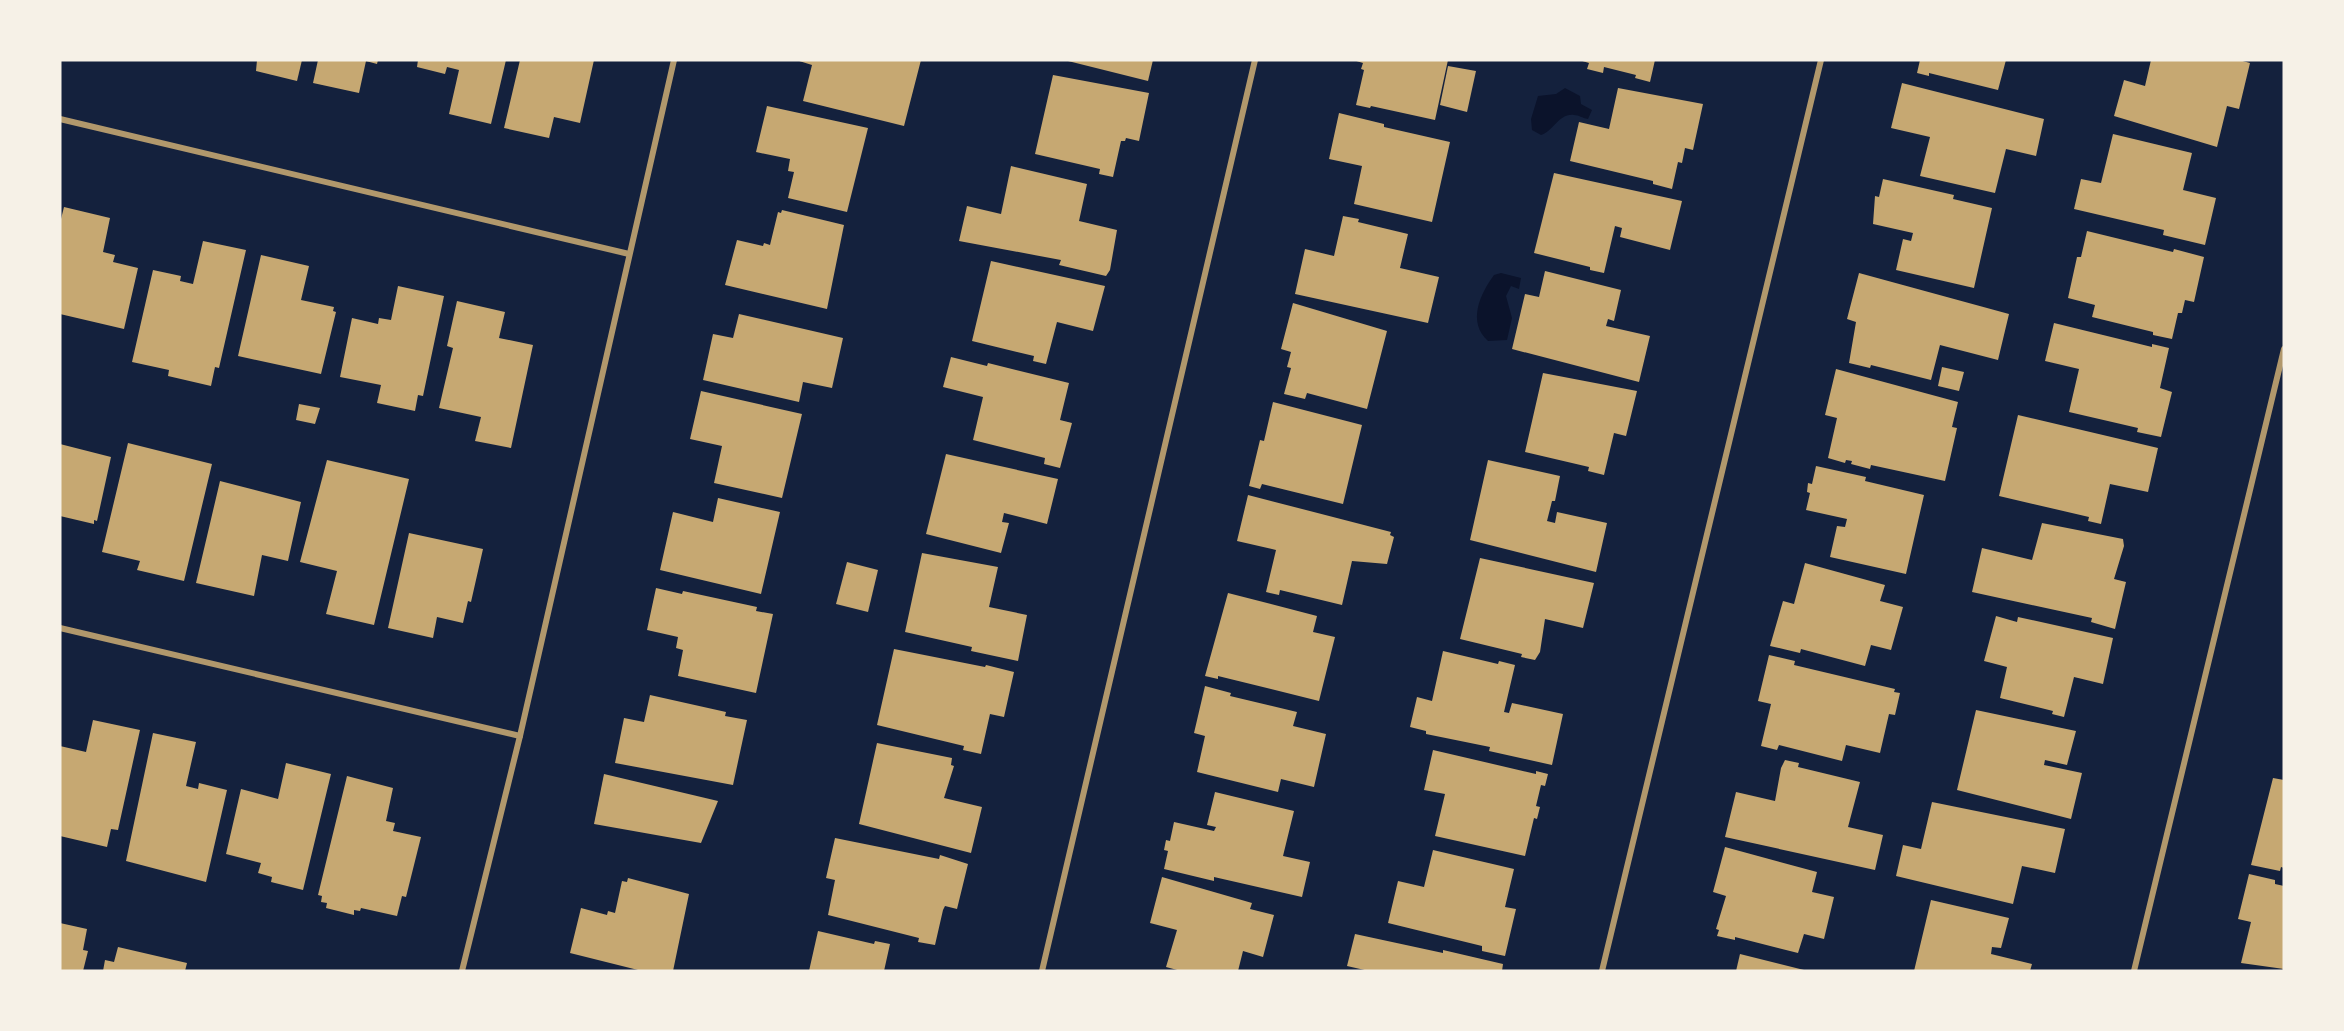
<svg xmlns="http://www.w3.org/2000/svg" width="2344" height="1031" font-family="'Archivo Narrow',sans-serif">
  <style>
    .water { fill: #0b132b }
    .building { fill: #c6a872 }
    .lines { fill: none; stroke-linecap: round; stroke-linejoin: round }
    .minor { stroke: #b1986c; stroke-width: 6 }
  </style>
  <rect width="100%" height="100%" fill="#14213d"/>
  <!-- water -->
  <g class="water">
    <path d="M1565,88L1580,96L1581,104L1592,110L1588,119C1582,118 1579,115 1574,115C1559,113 1553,132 1541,135L1532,130L1531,119L1538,96L1556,94Z"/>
    <path d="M1501,273L1521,278L1519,289L1511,286L1506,296L1512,318L1507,340L1488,341C1467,322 1480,294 1494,275Z"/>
  </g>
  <!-- building -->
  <g class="building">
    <polygon points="257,60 302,60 297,81 256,71"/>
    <polygon points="318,60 378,60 377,64 366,61 359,93 313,83"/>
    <polygon points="418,60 506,60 491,124 449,114 459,70 447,67 445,74 417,67"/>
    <polygon points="520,60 594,60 580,123 554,117 549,138 504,128"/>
    <polygon points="921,60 904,126 803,101 812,65 796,60"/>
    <polygon points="1064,60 1153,60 1148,81"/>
    <polygon points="1353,60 1448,60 1435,120 1371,106 1370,108 1356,105 1364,70 1361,69 1363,63"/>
    <polygon points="1579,60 1655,60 1650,82 1635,78 1636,75 1604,67 1603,73 1587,69 1589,63"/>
    <polygon points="1920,60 2006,60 1998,90 1929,73 1929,76 1917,73"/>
    <polygon points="2151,60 2239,60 2250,63 2239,109 2227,106 2217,147 2114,116 2124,80 2145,86"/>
    <polygon points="1448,66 1476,71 1467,112 1440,105"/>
    <polygon points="1053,75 1149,93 1139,141 1126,138 1125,141 1121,141 1113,177 1099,174 1100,169 1035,154"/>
    <polygon points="1902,83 2044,119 2036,156 2006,149 1995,193 1920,176 1930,137 1891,128"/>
    <polygon points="1618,88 1703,104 1693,150 1685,148 1682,163 1678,162 1672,189 1653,184 1653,181 1570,161 1579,122 1609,129"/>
    <polygon points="767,106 868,128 847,212 788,198 794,172 788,171 790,159 756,152"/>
    <polygon points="1339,113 1384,124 1384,127 1450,142 1432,222 1354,204 1362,166 1329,159"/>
    <polygon points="2113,134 2192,153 2183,190 2216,198 2205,245 2163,235 2164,230 2074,209 2081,179 2101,183"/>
    <polygon points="1011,166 1087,184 1079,221 1117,230 1110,270 1106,276 1059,265 1061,260 959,241 967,206 1001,214"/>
    <polygon points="1554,173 1682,201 1670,250 1620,237 1622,228 1615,226 1604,273 1590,270 1590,267 1534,253"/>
    <polygon points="1883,179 1954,195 1953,199 1992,208 1974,288 1896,270 1903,239 1911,241 1913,233 1873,224 1875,196 1879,197"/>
    <polygon points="64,207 110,218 103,252 115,255 113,262 138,268 124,329 60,314 60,223"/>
    <polygon points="782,210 844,225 827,309 725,285 737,240 763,246 764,243 770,245 778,212 781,213"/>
    <polygon points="1343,216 1359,219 1358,222 1408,234 1400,268 1439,277 1428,323 1295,294 1305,249 1334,256"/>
    <polygon points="2087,231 2173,252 2174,249 2204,257 2194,302 2185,300 2182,313 2178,313 2172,339 2153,335 2153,332 2092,317 2095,305 2068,298 2077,257 2081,257"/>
    <polygon points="203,241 246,250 219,368 215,367 211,386 168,376 169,370 132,362 153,270 181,276 180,281 193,284"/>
    <polygon points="261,255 309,266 301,300 334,307 333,311 336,312 321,374 238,356"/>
    <polygon points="991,261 1105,286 1093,331 1057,322 1046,364 1033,361 1034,356 972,341"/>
    <polygon points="1545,271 1621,290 1614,321 1608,319 1606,326 1650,336 1639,382 1512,349 1525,294 1539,297"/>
    <polygon points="1859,273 2009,314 1998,360 1940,345 1931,380 1871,365 1870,368 1849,363 1856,322 1847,319"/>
    <polygon points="398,286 444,296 423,396 418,395 415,411 377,403 381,385 340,377 352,318 378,324 379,318 391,320"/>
    <polygon points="457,301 505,312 499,338 533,345 511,448 475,441 481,417 439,408 453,348 447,346"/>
    <polygon points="1293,303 1387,331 1367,409 1307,393 1305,399 1284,394 1291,368 1287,367 1291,352 1281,349"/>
    <polygon points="739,314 843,338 832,388 803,382 799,402 703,380 713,334 733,338"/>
    <polygon points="2054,323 2152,347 2152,344 2169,348 2160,388 2172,392 2161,437 2137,432 2138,428 2069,412 2079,369 2045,361"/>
    <polygon points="951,357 987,366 988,363 1069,383 1060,420 1072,423 1060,468 1044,464 1045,458 973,440 983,397 943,387"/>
    <polygon points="1942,367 1964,372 1959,391 1938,386"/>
    <polygon points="1836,369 1958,402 1952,427 1957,428 1945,481 1871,465 1870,469 1851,464 1852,461 1846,460 1845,463 1828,458 1837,418 1825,415"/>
    <polygon points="1543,373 1637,391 1626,436 1614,433 1604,475 1588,471 1589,467 1525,452"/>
    <polygon points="701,391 802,414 782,498 714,483 722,446 690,439"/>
    <polygon points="1273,402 1362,425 1343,504 1262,484 1260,489 1249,486 1260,440 1264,441"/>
    <polygon points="299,404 320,408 315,424 296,420"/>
    <polygon points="2018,415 2158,448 2148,492 2110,484 2101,524 2088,521 2089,517 1999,496"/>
    <polygon points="128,443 212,464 184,581 137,570 140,561 102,552"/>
    <polygon points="60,444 111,457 97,521 94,520 94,524 60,516"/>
    <polygon points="946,454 1058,479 1047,524 1004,513 1002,522 1009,523 1001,553 926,534"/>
    <polygon points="327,460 409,479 374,625 326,614 337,571 300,562"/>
    <polygon points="1488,460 1560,476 1555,501 1552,501 1547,521 1555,523 1557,512 1607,523 1596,572 1470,540"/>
    <polygon points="1816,466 1866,477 1865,481 1924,495 1906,574 1830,557 1837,526 1845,527 1847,519 1806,510 1810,493 1807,492 1808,483 1812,484"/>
    <polygon points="220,481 301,502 288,561 262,555 254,596 196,583"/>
    <polygon points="1248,495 1391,532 1390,535 1394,537 1387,564 1352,561 1342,605 1280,590 1279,595 1266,592 1276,550 1237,541"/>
    <polygon points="718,498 780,512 761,594 660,570 673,512 713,522"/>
    <polygon points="2042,523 2123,539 2124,546 2114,579 2126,582 2115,629 2091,622 2092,618 1972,592 1982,548 2032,560"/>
    <polygon points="409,533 483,549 471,602 468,601 463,623 437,617 433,638 388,628"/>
    <polygon points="922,553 998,567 989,607 1027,615 1018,661 971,651 972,647 905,632"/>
    <polygon points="1480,558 1594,583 1583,628 1545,619 1540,652 1535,660 1521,657 1522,654 1460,639"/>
    <polygon points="847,562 878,570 868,612 836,604"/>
    <polygon points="1805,563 1885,585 1880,601 1903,607 1891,650 1871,645 1865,666 1801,649 1800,653 1770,646 1783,601 1794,604"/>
    <polygon points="656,588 682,594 683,591 757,607 756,611 773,614 756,693 678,676 683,650 676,648 678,637 647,630"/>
    <polygon points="1228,593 1317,616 1313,632 1335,637 1319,701 1218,676 1218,679 1205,676"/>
    <polygon points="1996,616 2017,622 2018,617 2113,638 2103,684 2074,677 2064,717 2052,714 2053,711 2000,698 2007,667 1984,661"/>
    <polygon points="894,649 985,667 986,665 1014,672 1004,717 990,714 981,754 963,750 964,746 877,725"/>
    <polygon points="1443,651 1498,664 1499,661 1515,665 1504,712 1509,713 1512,703 1563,714 1552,765 1489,751 1490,747 1426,734 1426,731 1410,727 1417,697 1432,701"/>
    <polygon points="1769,655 1795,661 1794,665 1895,689 1894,692 1900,693 1895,715 1889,714 1880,753 1846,745 1842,761 1779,745 1777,750 1761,746 1771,704 1758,701"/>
    <polygon points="1205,686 1231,693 1230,696 1297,712 1293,726 1326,734 1314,787 1281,779 1278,792 1197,772 1205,736 1194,733"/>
    <polygon points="650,695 726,712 725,716 747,720 733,785 615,763 624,718 644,722"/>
    <polygon points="1976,710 2076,731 2067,765 2045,760 2044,765 2082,773 2071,819 1957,790"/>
    <polygon points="93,720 140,730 118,830 111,829 107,847 60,836 60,746 86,752"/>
    <polygon points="153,733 196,742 186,786 198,789 199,783 227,790 206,882 126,861"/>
    <polygon points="877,743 952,758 951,765 954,766 944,798 982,807 971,853 859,824"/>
    <polygon points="1433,750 1536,774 1536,771 1548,774 1545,786 1541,785 1536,806 1540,807 1537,819 1534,818 1525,856 1435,836 1445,794 1424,790"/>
    <polygon points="1785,760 1799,763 1798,767 1860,782 1848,827 1883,835 1875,870 1725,837 1736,792 1775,801 1781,768"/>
    <polygon points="286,763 331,774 303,890 271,882 272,877 258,873 261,863 226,854 241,789 278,799"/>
    <polygon points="604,774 718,801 701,843 594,824"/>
    <polygon points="347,776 393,788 386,821 395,823 393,831 421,837 406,897 402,896 397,916 361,908 360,911 354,910 354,915 326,908 327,903 321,902 322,896 318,895"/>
    <polygon points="2273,778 2284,780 2284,868 2281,867 2280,871 2251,865"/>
    <polygon points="1215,792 1294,811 1283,856 1310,862 1302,897 1214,877 1214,881 1164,869 1168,851 1164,850 1166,840 1170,841 1174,822 1214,831 1216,827 1207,825"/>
    <polygon points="1932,802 2065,829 2055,873 2022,866 2013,904 1896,876 1903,845 1921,849"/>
    <polygon points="835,838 939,859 940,855 968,864 957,909 945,906 943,910 935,945 918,942 919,938 828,915 835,880 826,878"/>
    <polygon points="1725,847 1817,872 1812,892 1834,897 1824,939 1804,934 1798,953 1735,937 1735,940 1717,936 1719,930 1716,929 1726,896 1713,892"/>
    <polygon points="1433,850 1514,869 1505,907 1516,909 1505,956 1482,951 1482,946 1388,923 1398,881 1424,887"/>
    <polygon points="2249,874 2275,880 2275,884 2284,886 2284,969 2241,963 2251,922 2238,919"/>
    <polygon points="1162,877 1252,903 1250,909 1274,915 1263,957 1243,951 1238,971 1181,971 1166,967 1177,930 1150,923"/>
    <polygon points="628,878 689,894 673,971 642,971 570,953 581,908 607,915 608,911 615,913 622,881 627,882"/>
    <polygon points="1931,900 2009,918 2001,948 1992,947 1991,954 2032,964 2030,971 1914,971"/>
    <polygon points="60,923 87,929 83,950 88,951 83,971 60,971"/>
    <polygon points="818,931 874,944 875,941 890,944 884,971 809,971"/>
    <polygon points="1355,934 1443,953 1443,950 1503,964 1502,971 1369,971 1347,966"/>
    <polygon points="118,947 187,963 185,971 103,971 105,960 114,962"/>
    <polygon points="1740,954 1804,970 1804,971 1736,971"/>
  </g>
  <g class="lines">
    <!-- minor -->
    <g class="minor">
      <polyline points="60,119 629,254"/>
      <polyline points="60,628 520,736"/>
      <polyline points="462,971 520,736 674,60"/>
      <polyline points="1042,971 1255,60"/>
      <polyline points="1602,971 1821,60"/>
      <polyline points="2134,971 2284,349"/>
    </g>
  </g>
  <!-- border -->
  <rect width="2344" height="1031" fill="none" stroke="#f6f1e7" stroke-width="123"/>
</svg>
